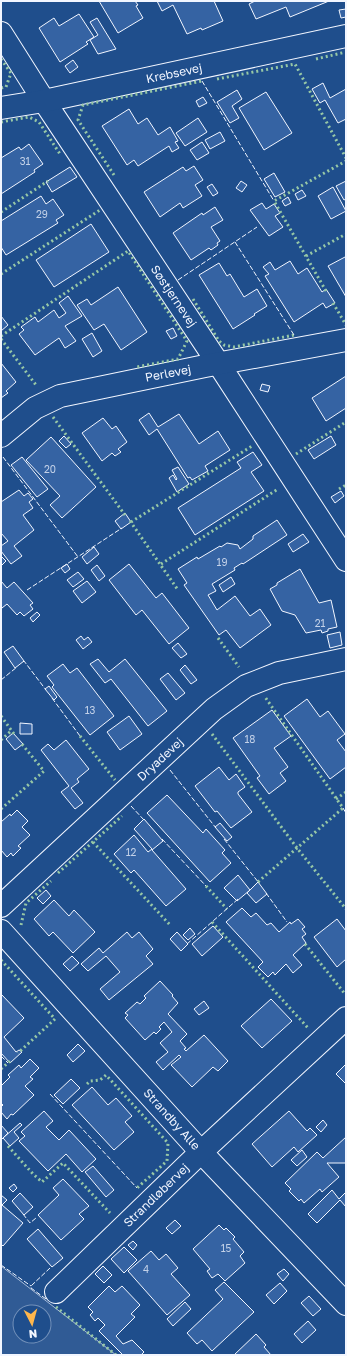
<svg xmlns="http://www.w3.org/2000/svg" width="347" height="1356" font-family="'Golos Text',sans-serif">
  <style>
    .green { fill: #305b95; stroke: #a8bbd7; fill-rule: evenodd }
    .building { fill: #3563a3; stroke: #f2f6ff }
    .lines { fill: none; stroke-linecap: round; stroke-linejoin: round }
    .minor-casing { stroke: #f2f6ff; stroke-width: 24 }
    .minor { stroke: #1f4e8c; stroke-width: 22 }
    .hedge { stroke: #97c8a6; stroke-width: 3; stroke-dasharray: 2 3; stroke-linecap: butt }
    .fence { stroke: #f2f6ff; stroke-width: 1; stroke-dasharray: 5 2; stroke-linecap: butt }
    .labels { text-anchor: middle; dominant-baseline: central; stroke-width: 3; stroke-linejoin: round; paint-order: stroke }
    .number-label { font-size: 10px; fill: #c3d1e8 }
    .street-label { font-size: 12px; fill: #f2f6ff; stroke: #1f4e8c }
  </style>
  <rect width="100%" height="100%" fill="#1f4e8c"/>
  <!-- green -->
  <path class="green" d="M1,1266L116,1355H1ZM20,1312H44V1336H20Z"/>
  <!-- building -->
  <g class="building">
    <polygon points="99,1 135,1 138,5 136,6 143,18 118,33"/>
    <polygon points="157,1 214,1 223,21 202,30 201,28 187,34 173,5 162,11"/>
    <polygon points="255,1 329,1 290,17 286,7 256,19 249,4"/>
    <polygon points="346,9 346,17 341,18 339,10"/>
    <polygon points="79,14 94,37 86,42 88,44 60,62 39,28 54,18 59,26"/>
    <polygon points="97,18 116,49 98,54 90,40 98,35 90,22"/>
    <polygon points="73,60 78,67 70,73 65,66"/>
    <polygon points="323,83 330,98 346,89 346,119 338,123 325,100 320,103 312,89"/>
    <polygon points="237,90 242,99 232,106 239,118 230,123 217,102"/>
    <polygon points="266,92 292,133 264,150 239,108"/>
    <polygon points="203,97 207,103 199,107 196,101"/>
    <polygon points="129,109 138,124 147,118 158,135 170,127 178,141 175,142 179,148 172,152 169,146 138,166 134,160 127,165 102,126"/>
    <polygon points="198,118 207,132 185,146 176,133"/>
    <polygon points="220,132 225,141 210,149 205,140"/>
    <polygon points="202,142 209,153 197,160 190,150"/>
    <polygon points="29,144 43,164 34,170 35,172 1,194 1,158 19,147 21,150"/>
    <polygon points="194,166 203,180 195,185 202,196 183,208 180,203 160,217 144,192 183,167 186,171"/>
    <polygon points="70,167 77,177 52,192 46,182"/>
    <polygon points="274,173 285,192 275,197 264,179"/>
    <polygon points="241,181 247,185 242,192 236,188"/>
    <polygon points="346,181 346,199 344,200 336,186"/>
    <polygon points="212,184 218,193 213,196 207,187"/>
    <polygon points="333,187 346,211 331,219 318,196"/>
    <polygon points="302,190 306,196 298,200 295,194"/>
    <polygon points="41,196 46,204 53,199 64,215 56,220 58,223 6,255 1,247 1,221"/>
    <polygon points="288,197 291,203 285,206 282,201"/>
    <polygon points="262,203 266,209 274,204 280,213 275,216 283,227 269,236 250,210"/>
    <polygon points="215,207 223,220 211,227 220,241 217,243 218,245 211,250 209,248 191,260 173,233 202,213 203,215"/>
    <polygon points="91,224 109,252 54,287 36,260"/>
    <polygon points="345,257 346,258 346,297 328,266"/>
    <polygon points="290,261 298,274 307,268 322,292 326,289 335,303 326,308 323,303 294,322 265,276 269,274 263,267 270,262 275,270"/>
    <polygon points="219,263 227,276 230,274 244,297 257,289 267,306 254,314 255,315 233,329 199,275"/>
    <polygon points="118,287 147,332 121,350 104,324 94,330 77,305 87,299 91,305"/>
    <polygon points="68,296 82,316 65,326 76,341 65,348 59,338 35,355 19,334 24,330 21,327 35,317 38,322 54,310 59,318 66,313 59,303"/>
    <polygon points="1,316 8,325 1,331"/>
    <polygon points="173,328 177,336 171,339 166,331"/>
    <polygon points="92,333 102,351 93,357 82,339"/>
    <polygon points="1,363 16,382 6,391 8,393 1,398"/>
    <polygon points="346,376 346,408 326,421 312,398"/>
    <polygon points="262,384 270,386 268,392 260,390"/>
    <polygon points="149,413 158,427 179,414 199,444 218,431 230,450 205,466 208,471 192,480 190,477 188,478 157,429 149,435 139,420"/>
    <polygon points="103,418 112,429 116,426 127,442 118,449 121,452 115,456 112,453 102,461 82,433"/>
    <polygon points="64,436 71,444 66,448 59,441"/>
    <polygon points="331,436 336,445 314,459 308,450"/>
    <polygon points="51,437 96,487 62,518 50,505 60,496 26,460"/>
    <polygon points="253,452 262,465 251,472 264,491 195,535 178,508 241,468 237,462"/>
    <polygon points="22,457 48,489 37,497 11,465"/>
    <polygon points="178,467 189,484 177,492 169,478 173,475 176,480 177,479 172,470"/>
    <polygon points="19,490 24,496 28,493 33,499 29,502 33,508 23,515 34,530 14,546 22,556 11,564 1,551 1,546 8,541 1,533 1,502"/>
    <polygon points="341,491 344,496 335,503 331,497"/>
    <polygon points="125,513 131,522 121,529 115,521"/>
    <polygon points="277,520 287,535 243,564 242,563 234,568 235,570 212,584 216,591 208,595 217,610 235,596 250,616 260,609 271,625 240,648 226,630 219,635 184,585 187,583 178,569 197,557 198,559 220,546 221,547 227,543 238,545 240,549 253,539 253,536"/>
    <polygon points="303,534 309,542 293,552 288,544"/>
    <polygon points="94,547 99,554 87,564 82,557"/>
    <polygon points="1,556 6,561 1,566"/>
    <polygon points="67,564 70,569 65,573 61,568"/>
    <polygon points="129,564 156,598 162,593 189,628 169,644 142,610 136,615 109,580"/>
    <polygon points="97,565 105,576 99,581 91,570"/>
    <polygon points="300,569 319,603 331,600 337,627 328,629 328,631 322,633 321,630 306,633 295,615 282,611 270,589 277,585 277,583"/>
    <polygon points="78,572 84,579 73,587 67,580"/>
    <polygon points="231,577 235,584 223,592 219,585"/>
    <polygon points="1,581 7,588 14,582 33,603 30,605 33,609 24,616 20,612 17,615 7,604 2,608 1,606"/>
    <polygon points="87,581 96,592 82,603 73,591"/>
    <polygon points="37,612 40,615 33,622 30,618"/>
    <polygon points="340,632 342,645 330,648 327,635"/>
    <polygon points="81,636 84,640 88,637 92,642 83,649 76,640"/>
    <polygon points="178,643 187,654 181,658 172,648"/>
    <polygon points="13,646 24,661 15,668 4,652"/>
    <polygon points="98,659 109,672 125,659 167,711 148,726 111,679 105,683 90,664"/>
    <polygon points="63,664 70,673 77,668 114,716 90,735 52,687 54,685 47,676"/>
    <polygon points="185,665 197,680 191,684 180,670"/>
    <polygon points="168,673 185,693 176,700 160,679"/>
    <polygon points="49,686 57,697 54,700 45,689"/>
    <polygon points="307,699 320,717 328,711 345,734 337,740 346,752 346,767 330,779 284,716"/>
    <polygon points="272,710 291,736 274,748 288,767 280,773 286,781 269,794 257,778 260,776 233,738"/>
    <polygon points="129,716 142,734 120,750 107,732"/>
    <polygon points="20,723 32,724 32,734 20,734"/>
    <polygon points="13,733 23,744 15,750 6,739"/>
    <polygon points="66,740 89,769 77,779 79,782 71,788 83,803 75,809 61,792 69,786 41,750 48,744 54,750"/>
    <polygon points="219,767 229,780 236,774 245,787 238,792 238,794 252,812 231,828 217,811 215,812 195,786"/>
    <polygon points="167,795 203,833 206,829 225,850 222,853 231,863 210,882 147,813"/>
    <polygon points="17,810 28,821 22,827 30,835 18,846 21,848 13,856 11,853 7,857 1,850 1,822 10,814 11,816"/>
    <polygon points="144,819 163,841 152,850 186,889 166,906 134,870 131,873 114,854 134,835 148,852 152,849 134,829"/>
    <polygon points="220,823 232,837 227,841 215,827"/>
    <polygon points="238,875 250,890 237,901 224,888"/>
    <polygon points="258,882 267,894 256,903 247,893"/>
    <polygon points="46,890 51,896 43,904 37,898"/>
    <polygon points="54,900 69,916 74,910 95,932 73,953 53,932 49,936 34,919"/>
    <polygon points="242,908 251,917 256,913 267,925 271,923 279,932 290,922 291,924 298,919 305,927 302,929 306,934 302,937 306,943 293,955 302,965 293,973 286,964 275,975 273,972 268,977 258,967 263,962 226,922"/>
    <polygon points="337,919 346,931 346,959 337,967 314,937"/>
    <polygon points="213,926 223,937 202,956 192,944"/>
    <polygon points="190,928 195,934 188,940 183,935"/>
    <polygon points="127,932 132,938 139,932 153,949 146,956 153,964 109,1000 100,989 120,972 106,956 88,971 81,964 99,948 103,953"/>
    <polygon points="177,932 188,944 181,951 170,939"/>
    <polygon points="72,956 79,963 70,971 63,964"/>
    <polygon points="160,981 173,995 172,996 178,1003 168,1014 187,1034 180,1041 186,1048 184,1049 186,1051 204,1035 228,1061 218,1071 213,1067 192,1087 171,1065 181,1057 179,1055 163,1070 156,1062 168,1052 160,1043 172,1032 164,1022 159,1027 161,1029 156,1034 154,1032 145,1040 125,1018 128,1015 125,1013 137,1002 140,1004 146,998 144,996"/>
    <polygon points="1,994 24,1018 4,1037 16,1052 19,1050 22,1052 10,1063 1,1053"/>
    <polygon points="271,999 292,1021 262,1048 241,1026"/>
    <polygon points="204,1001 209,1008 199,1015 194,1009"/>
    <polygon points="78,1044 85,1051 73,1062 67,1055"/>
    <polygon points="30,1059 39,1068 30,1077 33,1079 25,1086 34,1095 13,1115 11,1114 7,1119 1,1112 1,1107 3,1105 1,1103 1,1086 10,1077 8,1075 19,1065 21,1068"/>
    <polygon points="346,1064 346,1084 336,1074"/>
    <polygon points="71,1079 80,1088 63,1104 54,1095"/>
    <polygon points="92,1087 108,1105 116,1098 132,1116 125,1122 134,1132 114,1150 72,1105"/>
    <polygon points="44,1111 53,1121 46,1127 59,1140 69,1130 96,1159 82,1172 66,1154 48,1171 19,1141 25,1136 21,1132"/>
    <polygon points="289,1111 307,1131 310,1128 317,1135 298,1152 294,1147 272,1167 252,1144"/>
    <polygon points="323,1120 327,1125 321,1132 316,1127"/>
    <polygon points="20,1123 22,1125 14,1132 19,1138 10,1146 3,1138"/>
    <polygon points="1,1125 8,1133 2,1139 1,1138"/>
    <polygon points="346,1137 346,1163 327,1163 339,1177 322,1192 320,1189 304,1203 301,1199 299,1201 289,1191 291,1189 285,1183 317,1152 323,1158"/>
    <polygon points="302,1150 307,1157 297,1166 291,1160"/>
    <polygon points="93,1166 114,1190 106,1197 85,1172"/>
    <polygon points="63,1179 89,1206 79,1214 84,1219 61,1240 38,1215 59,1195 53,1188"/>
    <polygon points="14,1184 17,1188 13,1192 9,1188"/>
    <polygon points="332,1190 339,1199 346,1192 346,1207 340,1200 317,1223 308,1214"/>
    <polygon points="20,1193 33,1207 24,1215 12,1201"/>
    <polygon points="1,1195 7,1200 2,1205 23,1223 3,1246 1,1244"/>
    <polygon points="175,1220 181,1226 172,1234 166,1228"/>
    <polygon points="219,1225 224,1230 226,1228 235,1237 233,1239 244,1252 240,1256 245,1263 225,1281 218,1274 212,1278 207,1271 210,1269 193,1249"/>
    <polygon points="38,1229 63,1258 52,1267 27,1239"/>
    <polygon points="133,1241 137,1245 133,1250 128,1245"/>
    <polygon points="124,1247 137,1260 124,1273 111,1259"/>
    <polygon points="151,1251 159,1260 166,1254 178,1268 171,1274 190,1295 167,1315 128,1271"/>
    <polygon points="103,1266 112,1275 104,1283 95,1274"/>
    <polygon points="284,1269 289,1274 283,1281 277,1274"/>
    <polygon points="224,1282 254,1312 212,1351 202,1340 197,1344 187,1333 223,1299 215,1290"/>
    <polygon points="280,1283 287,1291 274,1304 266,1295"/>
    <polygon points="109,1286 115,1292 122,1286 140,1305 131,1314 135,1317 116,1336 123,1344 132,1340 144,1352 141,1355 123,1355 99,1331 105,1325 98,1318 95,1321 90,1315 93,1312 88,1307"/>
    <polygon points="309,1296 321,1309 313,1316 301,1303"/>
    <polygon points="185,1302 191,1309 173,1326 167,1319"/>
    <polygon points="308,1321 316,1330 302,1343 294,1334"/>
    <polygon points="256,1334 266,1345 264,1347 271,1355 234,1355"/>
  </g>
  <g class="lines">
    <!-- minor casing -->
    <g class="minor-casing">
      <g id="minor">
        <polyline points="1,33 44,101 218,363 346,560"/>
        <polyline points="1,108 44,101 346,36"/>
        <polyline points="1,436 35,408 60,396 205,366 346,340"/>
        <polyline points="1,906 214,709 246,686 279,673 346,659"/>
        <polyline points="1,931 201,1152 346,1304"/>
        <polyline points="56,1292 201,1152 346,1018"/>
      </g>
    </g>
    <!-- minor -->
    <use href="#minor" class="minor"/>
    <!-- hedge -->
    <g class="hedge">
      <polyline points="1,59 11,73 6,87 1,88"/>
      <polyline points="316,59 346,52"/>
      <polyline points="217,79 295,64 346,158"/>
      <polyline points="1,122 29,117 39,122 60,154"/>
      <polyline points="114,175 78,120 83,105 202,81"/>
      <polyline points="1,212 48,181"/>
      <polyline points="306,256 346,234"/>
      <polyline points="1,274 100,210"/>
      <polyline points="326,291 274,201 346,161"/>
      <polyline points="193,299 219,341 224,345 234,347 294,335"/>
      <polyline points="333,303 346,325"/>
      <polyline points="1,336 128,251 187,341 178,359 137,367"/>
      <polyline points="1,339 36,385"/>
      <polyline points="53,417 125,515"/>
      <polyline points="296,454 346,422"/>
      <polyline points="339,489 346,485"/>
      <polyline points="130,521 178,590"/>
      <polyline points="131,522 252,446"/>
      <polyline points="161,564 278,489"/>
      <polyline points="218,638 239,667"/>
      <polyline points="1,716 14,734"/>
      <polyline points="212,734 297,848 346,909"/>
      <polyline points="80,736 115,780"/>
      <polyline points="1,740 11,731"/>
      <polyline points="336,799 346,792"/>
      <polyline points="1,809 44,771 21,743"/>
      <polyline points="93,842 171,926"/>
      <polyline points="58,873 122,816"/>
      <polyline points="258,882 343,808 265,697"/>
      <polyline points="206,886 227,909"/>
      <polyline points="212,922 308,1028"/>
      <polyline points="21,925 26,903 51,881"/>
      <polyline points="305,944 345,994"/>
      <polyline points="1,960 55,1019 18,1053"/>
      <polyline points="1,1069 10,1061"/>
      <polyline points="87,1084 90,1081 100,1080 106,1075 168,1143 167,1161 137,1188"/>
      <polyline points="8,1146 33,1174 42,1182 63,1163 110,1213"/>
      <polyline points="56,1307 116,1355"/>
    </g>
    <!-- fence -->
    <g class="fence">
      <polyline points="202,81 274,201"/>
      <polyline points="235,242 294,335"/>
      <polyline points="178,280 257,227"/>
      <polyline points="3,457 78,557"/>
      <polyline points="27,590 122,528"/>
      <polyline points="23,662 24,661 46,690"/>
      <polyline points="1,680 17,667"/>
      <polyline points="52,698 80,736"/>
      <polyline points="170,770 216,828"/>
      <polyline points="131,806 144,820"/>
      <polyline points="343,808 346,813"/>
      <polyline points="162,839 206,886"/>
      <polyline points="224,839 259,883"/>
      <polyline points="266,893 287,922"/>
      <polyline points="187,944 238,899"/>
      <polyline points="1,1056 8,1063"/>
      <polyline points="50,1094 137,1188"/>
      <polyline points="23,1214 30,1223 36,1218"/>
      <polyline points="1,1265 31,1286"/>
      <polyline points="46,1299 31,1288 31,1286 50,1268"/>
    </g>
  </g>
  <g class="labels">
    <!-- number labels -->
    <g class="number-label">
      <text x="25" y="161">31</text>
      <text x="42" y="214">29</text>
      <text x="50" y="469">20</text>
      <text x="222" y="562">19</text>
      <text x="320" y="623">21</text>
      <text x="90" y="710">13</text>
      <text x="250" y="739">18</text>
      <text x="131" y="852">12</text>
      <text x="226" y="1248">15</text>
      <text x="146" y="1269">4</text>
    </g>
    <!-- street labels -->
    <g class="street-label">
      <text transform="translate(174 73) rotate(-12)">Krebsevej</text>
      <text transform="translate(174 296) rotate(56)">Søstjernevej</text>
      <text transform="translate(168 373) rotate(-11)">Perlevej</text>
      <text transform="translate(160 759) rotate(-43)">Dryadevej</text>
      <text transform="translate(172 1119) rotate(48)">Strandby Alle</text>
      <text transform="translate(156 1195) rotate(-44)">Strandløbervej</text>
    </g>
  </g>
  <!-- border -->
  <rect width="347" height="1356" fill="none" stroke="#f2f6ff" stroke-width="4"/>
  <!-- north arrow -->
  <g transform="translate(32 1324) rotate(174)"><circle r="19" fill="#1f4e8c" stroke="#7391ba"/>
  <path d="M0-3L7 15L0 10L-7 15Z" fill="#ffb74d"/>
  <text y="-6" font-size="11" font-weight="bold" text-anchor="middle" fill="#f2f6ff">N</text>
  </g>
</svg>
